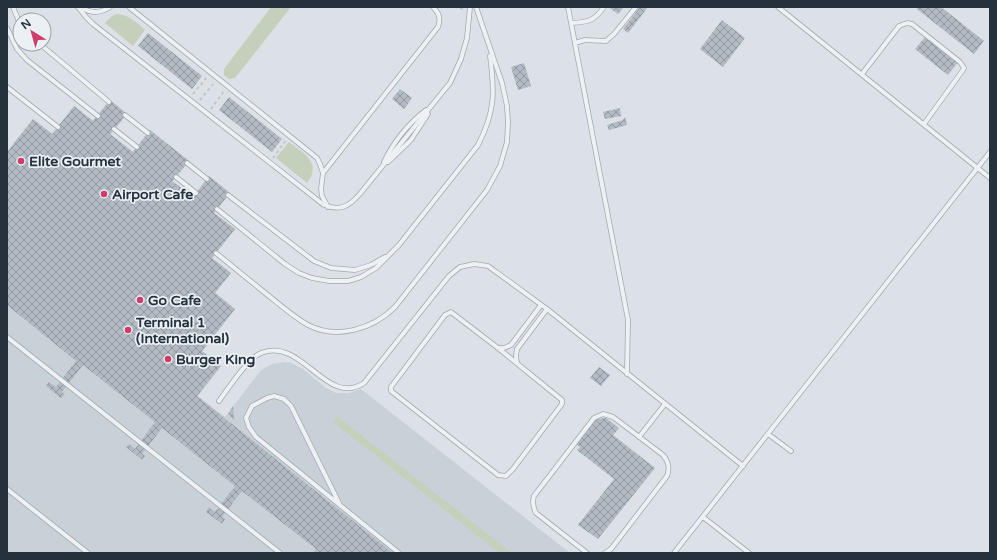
<svg xmlns="http://www.w3.org/2000/svg" width="997" height="560" font-family="'Varela Round',sans-serif">
  <style>
    .built { fill: #c9d1d8 }
    .green { fill: #c5d0bc }
    .building { fill: url(#building-cross-hatch) }
    .lines { fill: none; stroke-linecap: round; stroke-linejoin: round }
    .service-casing { stroke: #a1a9b0; stroke-width: 5.5 }
    .path { stroke: #babfc4; stroke-width: 1.5; stroke-dasharray: 3 3; stroke-linecap: butt }
    .service { stroke: #eef1f4; stroke-width: 4 }
    .poi-dot { fill: #d03b6b; stroke: #eaf0f4; stroke-width: 1.5 }
    .labels { text-anchor: middle; dominant-baseline: central; stroke-width: 3.5; stroke-linejoin: round; paint-order: stroke }
    .poi-label { font-size: 14px; font-weight: bold; fill: #25313c; stroke: #eaf0f4; text-anchor: start }
  </style>
  <defs>
    <pattern id="building-cross-hatch" width="8" height="8" patternUnits="userSpaceOnUse"><rect width="8" height="8" fill="#b2bbc3"/><path d="M0 0l8 8M0 8l8-8" fill="none" stroke="#9199a0"/></pattern>
  </defs>
  <rect width="100%" height="100%" fill="#dbe1e6"/>
  <!-- built -->
  <polygon class="built" points="110,100 127,114 110,135 133,152 150,130 189,161 173,182 193,197 196,193 214,213 235,229 212,258 215,293 235,309 202,351 221,366 198,396 225,417 261,370 272,364 283,362 291,363 303,369 326,388 336,393 349,393 361,389 570,553 7,553 7,152 33,119 52,134 93,121"/>
  <!-- green -->
  <g class="green">
    <polygon points="271,7 291,7 235,78 229,79 224,75 224,69"/>
    <path d="M117,14C130,15 136,22 145,30L133,46L105,23L112,16Z"/>
    <path d="M289,142C303,153 323,163 307,183L276,158Z"/>
    <polygon points="337,416 512,553 499,553 333,422"/>
  </g>
  <!-- building -->
  <g class="building">
    <polygon points="608,7 624,7 618,14"/>
    <polygon points="640,7 648,7 628,33 623,29"/>
    <polygon points="919,7 941,7 984,41 974,54 917,9"/>
    <polygon points="722,20 745,38 723,67 700,49"/>
    <polygon points="148,33 202,76 192,89 138,46"/>
    <polygon points="925,37 958,62 948,75 915,49"/>
    <polygon points="524,63 531,86 518,90 511,67"/>
    <polygon points="400,89 412,98 404,109 392,99"/>
    <polygon points="229,97 282,139 272,152 219,110"/>
    <polygon points="110,100 127,114 110,134 133,152 150,130 189,161 172,181 193,197 209,176 230,193 214,213 235,229 212,258 231,273 215,293 235,309 202,351 221,366 197,396 393,553 313,553 316,549 242,491 222,517 225,519 222,524 206,512 209,507 215,512 235,486 162,428 142,454 145,456 142,460 126,447 129,444 135,449 155,422 83,365 62,392 65,394 61,398 46,386 49,382 56,387 76,361 7,305 7,152 33,119 52,134 74,106 93,121"/>
    <polygon points="620,108 621,116 605,119 603,112"/>
    <polygon points="625,117 627,125 609,130 607,125 623,120"/>
    <polygon points="599,367 610,375 601,386 590,378"/>
    <polygon points="233,406 234,420 228,414"/>
    <polygon points="606,418 619,428 613,435 655,468 598,539 578,525 614,479 577,450 580,447 576,444 596,419"/>
  </g>
  <g class="lines">
    <!-- service casing -->
    <g class="service-casing">
      <g id="service">
        <polyline points="13,7 20,24"/>
        <path d="M78,7L86,17L93,24L324,205C340,211 348,207 359,195L450,83L461,59L467,38L470,7"/>
        <path d="M81,7C91,14 101,13 110,7"/>
        <polyline points="129,7 317,158 320,164 323,173 321,189 322,196 328,207"/>
        <polyline points="568,7 628,320 627,374"/>
        <polyline points="778,7 990,178"/>
        <path d="M572,23C589,22 594,21 604,7"/>
        <polyline points="7,28 17,49 27,60 98,116"/>
        <polyline points="575,43 585,40 606,41 614,34 636,7"/>
        <polyline points="40,44 109,102"/>
        <polyline points="862,74 899,26 907,23 912,24 960,62 964,68 963,70 924,124"/>
        <polyline points="7,87 58,127"/>
        <polyline points="125,115 148,133"/>
        <polyline points="114,129 137,147"/>
        <path d="M384,162C394,141 408,124 426,110"/>
        <polyline points="388,162 411,140 428,114"/>
        <polyline points="187,163 207,179"/>
        <path d="M323,173L438,27C441,18 439,13 433,7"/>
        <polyline points="176,177 196,193"/>
        <polyline points="228,195 314,261 331,268 355,270 371,265 385,257"/>
        <path d="M217,209L285,264L299,273L312,278L329,281H348L361,277L376,268L399,245L478,145C495,112 495,93 490,56"/>
        <path d="M216,253C232,266 248,279 264,292C278,303 292,316 308,325C337,340 373,329 395,307L487,190L500,166L507,142L508,122L507,106L502,83L476,7"/>
        <polygon points="451,312 498,348 562,400 562,404 513,469 506,476 498,475 391,391 391,387 445,315"/>
        <polyline points="7,337 280,553"/>
        <polyline points="498,348 504,348 511,345 541,305"/>
        <polyline points="517,363 516,356 517,349 547,309"/>
        <path d="M219,401C228,389 247,359 261,353C302,336 326,408 364,383L449,276L460,267L474,264L488,266L547,309L743,466"/>
        <polyline points="768,434 791,451"/>
        <polyline points="639,437 665,404"/>
        <polyline points="7,489 88,553"/>
        <polyline points="340,505 291,406 284,399 274,396 267,398 252,406 246,418 249,427 256,437 399,553"/>
        <polyline points="703,517 749,553"/>
        <path d="M587,553L536,513C533,507 532,502 534,496L594,418L603,414L613,417L663,455C669,462 670,468 667,476L611,549L605,553"/>
        <polyline points="674,553 990,152"/>
      </g>
    </g>
    <!-- path -->
    <g class="path">
      <polyline points="454,7 463,9"/>
      <polyline points="193,94 207,77"/>
      <polyline points="200,100 214,83"/>
      <polyline points="211,109 224,91"/>
      <polyline points="273,158 286,140"/>
    </g>
    <!-- service -->
    <use href="#service" class="service"/>
  </g>
  <!-- markers -->
  <g class="poi-dot">
    <circle cx="21" cy="161" r="4"/>
    <circle cx="104" cy="194" r="4"/>
    <circle cx="140" cy="300" r="4"/>
    <circle cx="128" cy="330" r="4"/>
    <circle cx="168" cy="359" r="4"/>
  </g>
  <g class="labels">
    <!-- poi labels -->
    <g class="poi-label">
      <text x="29" y="161">Elite Gourmet</text>
      <text x="112" y="194">Airport Cafe</text>
      <text x="148" y="300">Go Cafe</text>
      <text x="136" y="322">Terminal 1<tspan x="136" dy="16">(International)</tspan></text>
      <text x="176" y="359">Burger King</text>
    </g>
  </g>
  <!-- border -->
  <rect width="997" height="560" fill="none" stroke="#25313c" stroke-width="16"/>
  <!-- north arrow -->
  <g transform="translate(32 32) rotate(323)"><circle r="19" fill="#eaf0f4" stroke="#9ba4aa"/>
  <path d="M0-3L7 15L0 10L-7 15Z" fill="#d03b6b"/>
  <text y="-6" font-size="11" font-weight="bold" text-anchor="middle" fill="#25313c">N</text>
  </g>
</svg>
